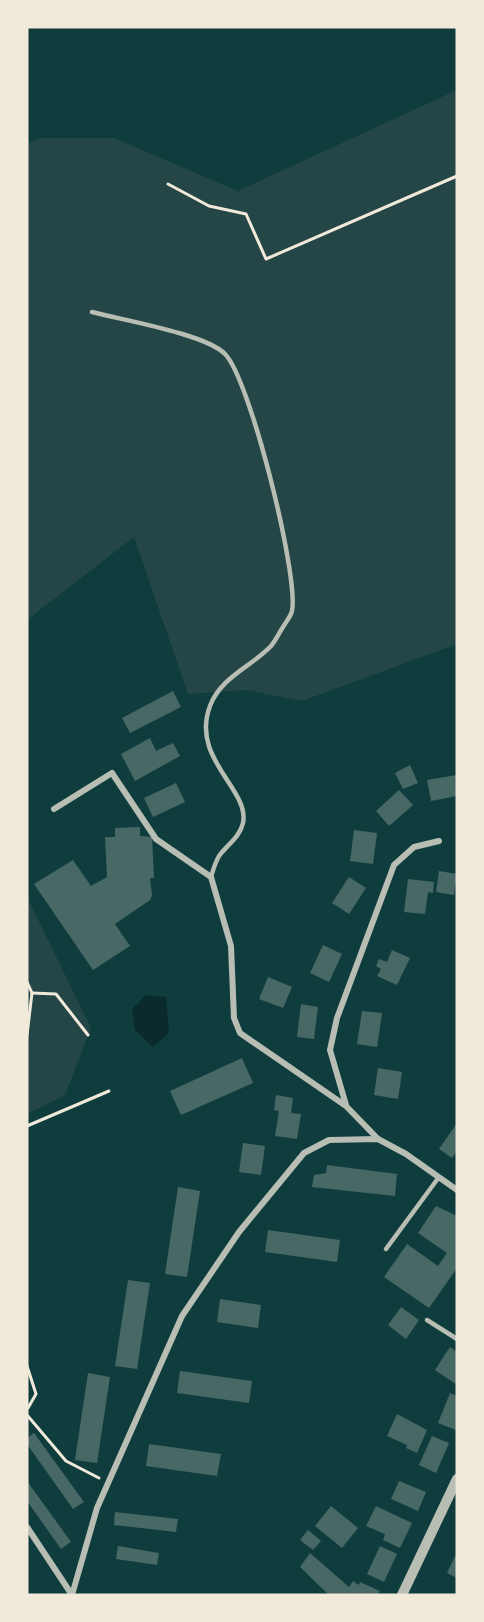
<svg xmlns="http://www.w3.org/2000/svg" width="484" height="1622" font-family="Figtree,sans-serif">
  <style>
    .green { fill: #244646 }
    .water { fill: #0a2a2b }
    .building { fill: #486865 }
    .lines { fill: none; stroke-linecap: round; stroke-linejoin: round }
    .path { stroke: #f1e9da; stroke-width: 3 }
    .service { stroke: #b8beb3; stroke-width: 4.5 }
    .minor { stroke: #b8beb3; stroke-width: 6 }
    .tertiary { stroke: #b8beb3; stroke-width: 10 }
  </style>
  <rect width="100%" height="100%" fill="#0f3d3e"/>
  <!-- green -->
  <g class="green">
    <polygon points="457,90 457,644 302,701 246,690 188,694 134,537 27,620 27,145 38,138 114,138 238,191"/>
    <polygon points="27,897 91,1028 65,1095 27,1114"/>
  </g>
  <!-- water -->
  <polygon class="water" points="146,995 166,997 169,1033 153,1047 135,1030 132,1009"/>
  <!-- building -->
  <g class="building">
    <polygon points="173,691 181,707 130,733 122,718"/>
    <polygon points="150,738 156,751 173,743 180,756 135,781 121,754"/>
    <polygon points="410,765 418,783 403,789 395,773"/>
    <polygon points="457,775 457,796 431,801 427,780"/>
    <polygon points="176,783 185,802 153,817 144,798"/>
    <polygon points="399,790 413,805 389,826 376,811"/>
    <polygon points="140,827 140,836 152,837 154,878 150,878 152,895 150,900 115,924 130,946 93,970 34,884 73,860 91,886 107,877 105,837 115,837 115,828"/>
    <polygon points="354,830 377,833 373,864 350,861"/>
    <polygon points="439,871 457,874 454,895 436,892"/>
    <polygon points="349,877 366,888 349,914 332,903"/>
    <polygon points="408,879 434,882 433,893 428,892 425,914 404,912"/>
    <polygon points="323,945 342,954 329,982 310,973"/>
    <polygon points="392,950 410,958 397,985 377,976 381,969 376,966 379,959 387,962"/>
    <polygon points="268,977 292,987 283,1008 259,999"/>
    <polygon points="301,1004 318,1007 314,1039 297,1037"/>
    <polygon points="362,1011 382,1013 377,1047 357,1044"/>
    <polygon points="242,1058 253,1083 181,1115 170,1091"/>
    <polygon points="378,1068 402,1072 398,1099 374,1095"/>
    <polygon points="276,1095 293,1098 291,1113 301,1114 297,1139 275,1136 279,1111 274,1110"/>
    <polygon points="457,1123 457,1151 452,1158 439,1149"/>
    <polygon points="243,1143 265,1146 261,1175 239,1172"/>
    <polygon points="327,1165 397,1174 395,1196 312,1187 314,1175 326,1173"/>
    <polygon points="178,1187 200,1191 187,1277 165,1274"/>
    <polygon points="436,1206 457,1216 457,1268 429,1308 384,1277 407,1244 438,1266 447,1253 418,1233"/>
    <polygon points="268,1230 340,1240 337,1262 265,1252"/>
    <polygon points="128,1280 150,1283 137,1369 115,1366"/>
    <polygon points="220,1299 261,1305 258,1328 217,1322"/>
    <polygon points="401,1307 419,1320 406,1339 388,1325"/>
    <polygon points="450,1347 457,1352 457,1385 435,1370"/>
    <polygon points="180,1371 252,1381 249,1403 177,1393"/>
    <polygon points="88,1373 110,1377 97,1463 75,1460"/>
    <polygon points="450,1393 457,1396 456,1430 438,1423"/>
    <polygon points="397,1414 427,1430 417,1453 406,1448 407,1445 387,1436"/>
    <polygon points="34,1433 84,1502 73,1509 27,1444 27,1438"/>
    <polygon points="432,1436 449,1443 436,1473 419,1465"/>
    <polygon points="149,1444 221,1454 217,1476 146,1466"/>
    <polygon points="27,1481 71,1542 61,1549 27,1501"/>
    <polygon points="399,1481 426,1492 418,1511 391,1499"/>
    <polygon points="331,1506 358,1528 342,1548 315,1526"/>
    <polygon points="376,1506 412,1523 400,1548 383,1540 385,1534 366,1526"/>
    <polygon points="115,1512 178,1519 176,1532 114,1525"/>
    <polygon points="308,1530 321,1541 313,1550 300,1540"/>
    <polygon points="118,1546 159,1553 157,1565 116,1559"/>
    <polygon points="380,1546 397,1554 384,1582 367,1574"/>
    <polygon points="457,1552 457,1578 447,1573"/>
    <polygon points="310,1553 349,1587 353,1581 359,1585 360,1582 380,1591 378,1595 329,1595 300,1567"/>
  </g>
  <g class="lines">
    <!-- path -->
    <g class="path">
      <polyline points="168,184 209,206 246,214 266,259 457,176"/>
      <polyline points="27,982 32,993 27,1035"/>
      <polyline points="32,993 56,994 88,1035"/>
      <polyline points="27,1126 109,1091"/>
      <polyline points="27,1366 36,1394 28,1408"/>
      <polyline points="27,1415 66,1461 99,1478"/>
    </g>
    <!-- service -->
    <g class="service">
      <path d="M92,312C122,320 206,334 225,354C250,379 299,576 292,611C291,616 286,622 283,627C279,633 276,640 271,646C251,667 221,677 210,706C190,759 250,789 243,823C240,837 227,845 219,856C215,863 213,870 211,877"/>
      <polyline points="386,1249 439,1177"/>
      <polyline points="427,1320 457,1339"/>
    </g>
    <!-- minor -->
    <g class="minor">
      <polyline points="54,809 112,773 156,839 211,877 231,946 234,1018 240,1033 346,1106 378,1139"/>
      <polyline points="346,1105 330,1050 337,1018 394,865 414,847 439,841"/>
      <polyline points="27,1527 72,1595"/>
      <polyline points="72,1595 97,1508 182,1316 239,1232 304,1153 329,1140 378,1139 406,1154 457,1190"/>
    </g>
    <!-- tertiary -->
    <polyline class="tertiary" points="402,1595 457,1479"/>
  </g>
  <!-- border -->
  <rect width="484" height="1622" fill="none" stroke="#f1e9da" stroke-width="57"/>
</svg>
